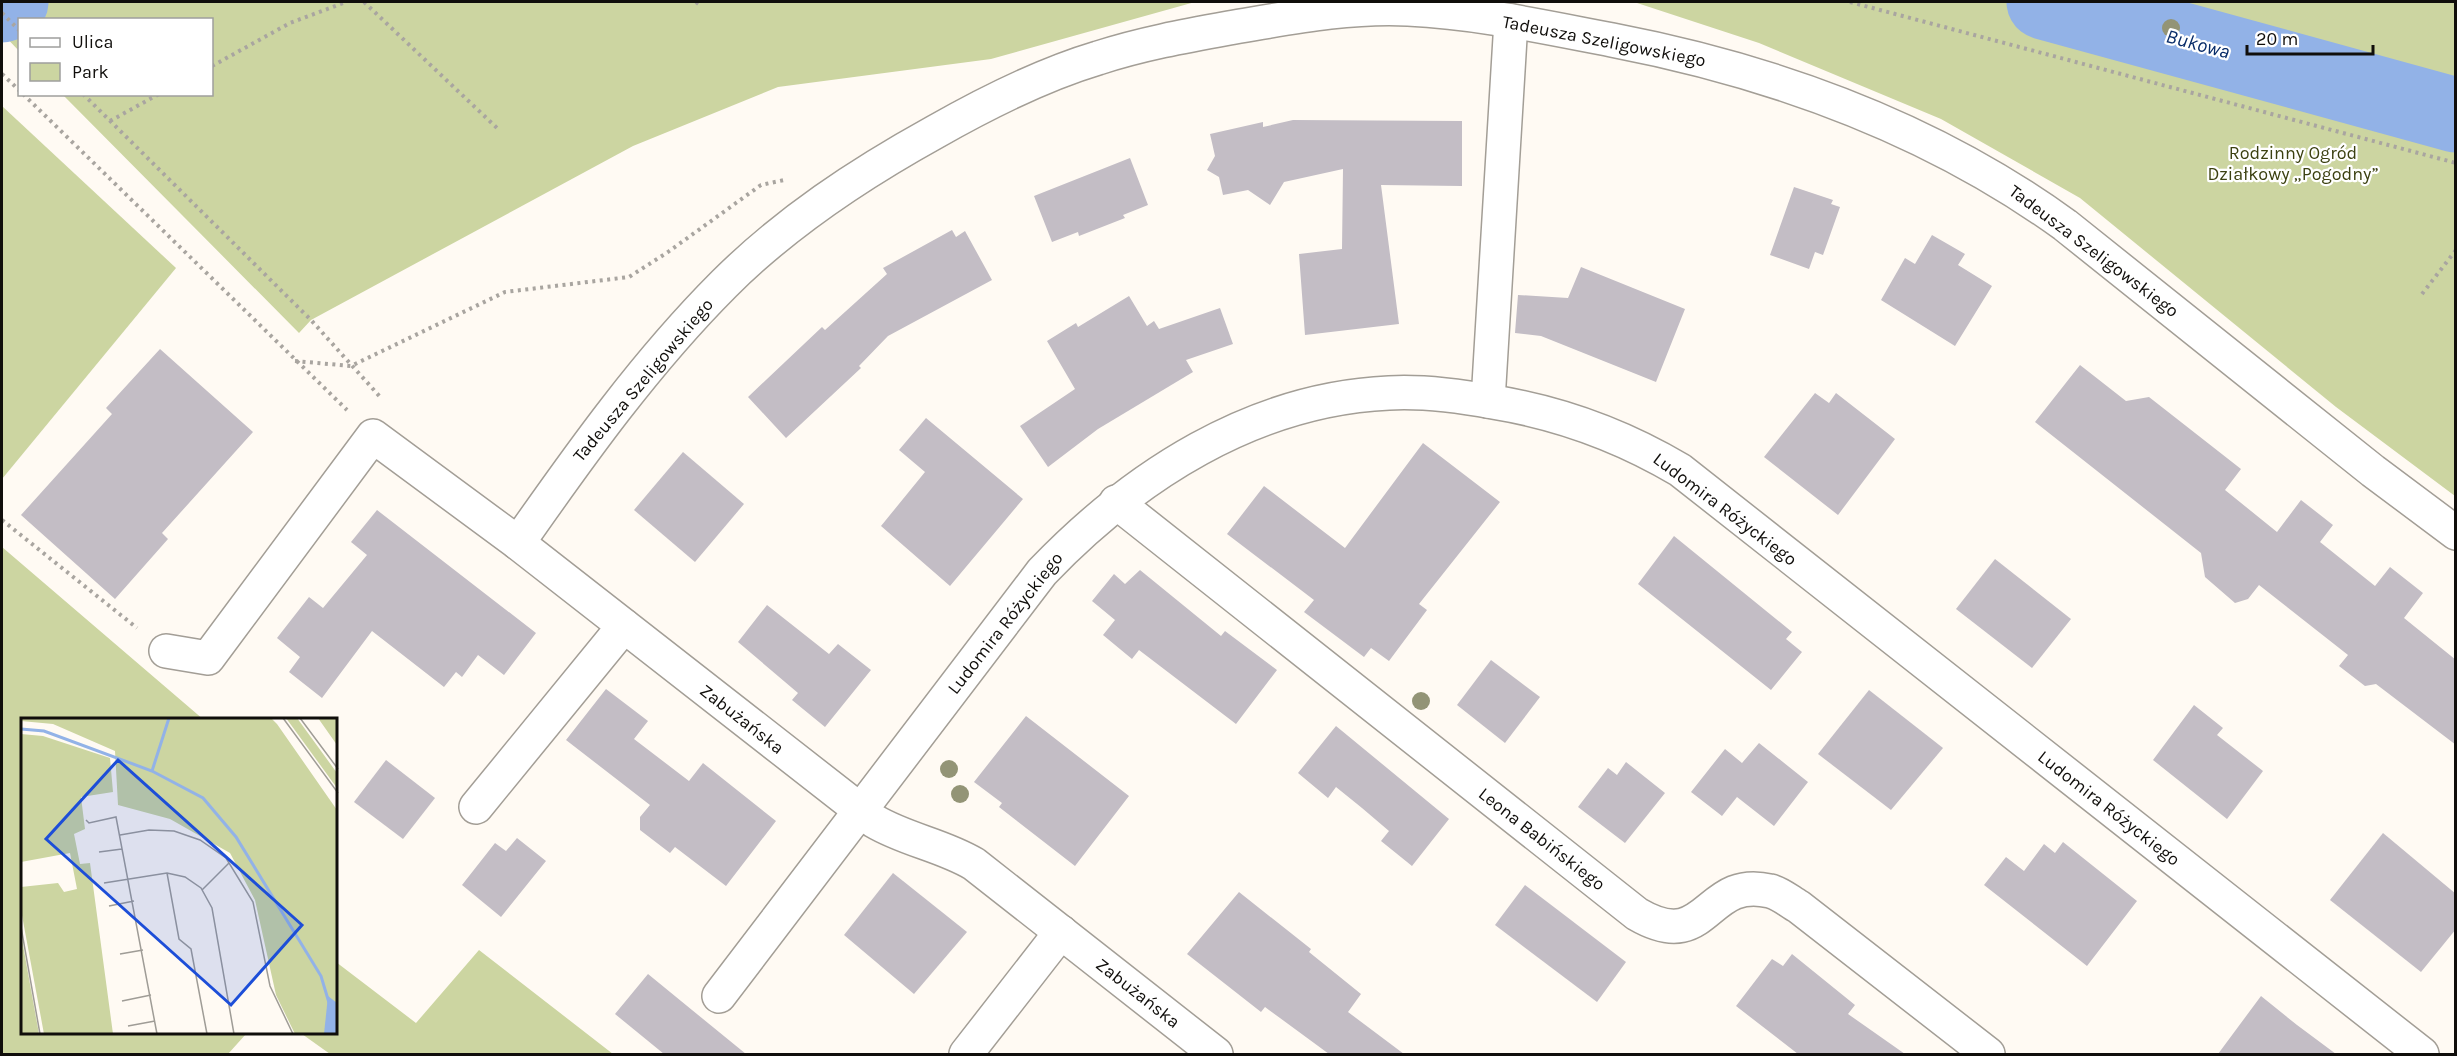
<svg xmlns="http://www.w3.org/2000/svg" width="2457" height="1056" font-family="Karla,sans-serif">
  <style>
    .green { fill: #ccd5a1 }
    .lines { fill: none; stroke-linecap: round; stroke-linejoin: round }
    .river { stroke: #92b2e7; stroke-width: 75 }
    .building { fill: #c3bdc5 }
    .minor-casing { stroke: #a39e96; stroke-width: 36 }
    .path { stroke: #a9a5a0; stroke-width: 4; stroke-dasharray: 3 4.5; stroke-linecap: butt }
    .minor { stroke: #fff; stroke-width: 33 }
    .tree { fill: #939476 }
    .labels { text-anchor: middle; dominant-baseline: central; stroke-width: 4.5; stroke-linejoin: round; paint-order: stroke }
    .street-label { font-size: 18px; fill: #100e0b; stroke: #fff }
    .park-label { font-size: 18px; fill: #3b4010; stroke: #fff }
    .water-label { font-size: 20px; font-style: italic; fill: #072b68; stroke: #fff }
    .inset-river { fill: none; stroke: #92b2e7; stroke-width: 3 }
    .inset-road { fill: none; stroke: #9f9c96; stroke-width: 1.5 }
    .view { fill: #1d4ed8; fill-opacity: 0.15; stroke: #1d4ed8; stroke-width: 3 }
    .inset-edge { fill: none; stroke: #100e0b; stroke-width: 3 }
  </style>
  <rect width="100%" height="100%" fill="#fffaf3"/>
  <!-- green -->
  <g class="green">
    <polygon points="2,2 1195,2 991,59 778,87 633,146 311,320 299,333 63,95 212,94 212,20 20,20 19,51 2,33"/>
    <polygon points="1634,2 2455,2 2455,496 2336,407 2080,198 1941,119 1759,43"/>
    <polygon points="2,106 176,268 2,479"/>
    <polygon points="2,547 204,720 22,720 22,1034 246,1034 228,1054 2,1054"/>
    <polygon points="479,950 613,1054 330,1054 302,1034 336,1034 336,962 416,1023"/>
  </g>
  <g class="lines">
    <!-- river -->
    <g class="river">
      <polyline points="2044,2 2456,115"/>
      <polyline points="2,5 11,2"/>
    </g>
  </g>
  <!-- building -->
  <g class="building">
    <polygon points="1293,120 1462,121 1462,186 1381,185 1399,324 1305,335 1299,254 1342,249 1343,169 1284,182 1270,205 1248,190 1223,195 1219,177 1207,170 1215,156 1210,134 1263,122 1263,127"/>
    <polygon points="1130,158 1148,205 1123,215 1125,218 1079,236 1078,232 1052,242 1034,196"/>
    <polygon points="1794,187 1833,200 1831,204 1840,207 1823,255 1815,252 1809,269 1770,255"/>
    <polygon points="952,230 956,237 965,231 992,280 888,336 859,366 861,368 786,438 748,397 822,327 825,330 887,274 883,268"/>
    <polygon points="1932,235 1965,254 1958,265 1992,286 1955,346 1881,300 1905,258 1915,264"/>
    <polygon points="1581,267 1685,309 1656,382 1541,336 1515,333 1518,295 1568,298"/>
    <polygon points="1129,296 1147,326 1154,321 1159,329 1220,308 1233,344 1186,360 1193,372 1098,429 1048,467 1020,426 1075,389 1047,341 1076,323 1078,327"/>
    <polygon points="160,349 253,432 162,533 168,539 115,599 21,515 112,414 106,408"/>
    <polygon points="2080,365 2126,401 2149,397 2241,469 2225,490 2277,532 2301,500 2333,525 2320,542 2375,586 2390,567 2423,593 2404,618 2456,660 2456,745 2376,684 2365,686 2339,666 2348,655 2259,585 2248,599 2235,603 2205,577 2201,553 2035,422"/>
    <polygon points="1815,393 1829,403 1836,393 1895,439 1838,515 1764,457"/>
    <polygon points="926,418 1023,499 950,586 881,526 925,472 899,450"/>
    <polygon points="1423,443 1500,502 1419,604 1427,610 1389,661 1371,648 1364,657 1304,612 1314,600 1227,534 1264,486 1345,548"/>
    <polygon points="683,452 744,504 695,562 634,510"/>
    <polygon points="377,510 536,633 504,675 478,655 462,677 456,672 444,687 372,631 322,698 289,672 300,657 277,638 309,597 323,608 367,555 351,542"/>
    <polygon points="1674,536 1792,632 1786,639 1802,652 1771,690 1638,584"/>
    <polygon points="1995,559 2071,619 2032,668 1956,609"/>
    <polygon points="1140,570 1221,636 1225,631 1277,670 1236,724 1139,650 1132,659 1103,635 1115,620 1092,601 1114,574 1125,584"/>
    <polygon points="767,605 829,654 838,644 871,670 825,727 792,700 798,693 738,642"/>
    <polygon points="1491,660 1540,697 1505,743 1457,705"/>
    <polygon points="606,689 648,721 634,739 689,781 703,763 776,821 726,886 675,847 670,853 640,830 640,817 650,805 566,740"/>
    <polygon points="1869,690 1943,748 1891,810 1818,754"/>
    <polygon points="2194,705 2223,728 2217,735 2263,771 2227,819 2153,760"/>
    <polygon points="1026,716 1129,796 1075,866 999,807 1002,803 974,782"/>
    <polygon points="1336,726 1449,819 1412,866 1381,841 1389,831 1362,808 1336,787 1328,798 1298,773"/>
    <polygon points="1759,743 1808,782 1774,826 1737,797 1722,816 1691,792 1725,749 1742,763"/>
    <polygon points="386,760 435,798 403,839 354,802"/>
    <polygon points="1626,762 1665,793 1625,843 1578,807 1608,768 1617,775"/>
    <polygon points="2383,833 2456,894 2456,929 2421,972 2330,900"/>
    <polygon points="517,838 546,861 501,917 462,885 495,843 506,851"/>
    <polygon points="2063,842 2137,901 2087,966 1984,885 2006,857 2024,871 2044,844 2055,853"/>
    <polygon points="893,873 967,932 914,994 844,935"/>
    <polygon points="1525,885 1626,962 1597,1002 1495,925"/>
    <polygon points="1239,892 1311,949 1309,952 1361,994 1348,1012 1404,1054 1329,1054 1265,1007 1261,1012 1187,954"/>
    <polygon points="1792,954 1855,1005 1848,1014 1905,1054 1798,1054 1736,1006 1772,959 1783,966"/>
    <polygon points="648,974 692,1010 746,1054 664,1054 615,1014"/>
    <polygon points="2261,996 2297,1025 2336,1054 2218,1054"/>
  </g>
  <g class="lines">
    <!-- minor casing -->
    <g class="minor-casing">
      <g id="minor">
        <polyline points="1488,401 1511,21"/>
        <path d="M1116,502L1637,914C1709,956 1704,875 1770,891C1780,893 1790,902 1799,907L1988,1054"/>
        <path d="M518,543C581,453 646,362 724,284C786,222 859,174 935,132C986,103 1041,75 1098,58C1141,44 1185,36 1229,28C1289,18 1347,6 1408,9C1476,12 1544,27 1612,40C1773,71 1931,128 2065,225L2373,471L2456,533"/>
        <path d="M166,651L208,658L373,436L518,543L874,821C906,840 942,845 974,864L1216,1054"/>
        <polyline points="476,807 624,626"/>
        <path d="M719,996L1042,572C1134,476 1253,399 1389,393C1423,391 1460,396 1493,402C1561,413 1621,435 1680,470L2422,1054"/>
        <polyline points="966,1054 1061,932"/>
      </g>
    </g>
    <!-- path -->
    <g class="path">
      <polyline points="364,2 497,128"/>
      <polyline points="696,2 701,6"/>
      <polyline points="1850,2 2456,163"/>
      <polyline points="2,13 20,31"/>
      <polyline points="212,66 290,23 346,2"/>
      <polyline points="2,74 20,91"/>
      <polyline points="23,94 347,410"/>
      <polyline points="83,94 311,320 382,399"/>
      <polyline points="110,121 159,94"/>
      <polyline points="2422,294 2456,250"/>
      <polyline points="295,361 351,366 505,292 629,277 668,252 761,185 784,180"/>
      <polyline points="2,520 137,628"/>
    </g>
    <!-- minor -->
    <use href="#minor" class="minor"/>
  </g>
  <!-- trees -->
  <g class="tree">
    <circle cx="2171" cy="28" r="9"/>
    <circle cx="1421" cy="701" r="9"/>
    <circle cx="949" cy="769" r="9"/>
    <circle cx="960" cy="794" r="9"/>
  </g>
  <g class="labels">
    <!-- street labels -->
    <g class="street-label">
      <text transform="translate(1604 41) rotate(11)">Tadeusza Szeligowskiego</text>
      <text transform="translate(2094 251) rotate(37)">Tadeusza Szeligowskiego</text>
      <text transform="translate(643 380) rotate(-50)">Tadeusza Szeligowskiego</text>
      <text transform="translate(1725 509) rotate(37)">Ludomira Różyckiego</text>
      <text transform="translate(1005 623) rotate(-52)">Ludomira Różyckiego</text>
      <text transform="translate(742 719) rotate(38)">Zabużańska</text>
      <text transform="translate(2109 808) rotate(38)">Ludomira Różyckiego</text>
      <text transform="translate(1542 839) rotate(38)">Leona Babińskiego</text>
      <text transform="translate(1138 993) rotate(38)">Zabużańska</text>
    </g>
    <!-- park labels -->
    <g class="park-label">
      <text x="2293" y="153">Rodzinny Ogród<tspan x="2293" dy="21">Działkowy „Pogodny”</tspan></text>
    </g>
    <!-- water labels -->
    <g class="water-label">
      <text transform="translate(2198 44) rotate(15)">Bukowa</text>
    </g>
  </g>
  <!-- overview -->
  <g transform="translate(21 718)">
    <rect width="316" height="316" fill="#fffaf3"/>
    <path d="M0,0H250L256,6L316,92V316H274L255,277L234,182L209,135L149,101L97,87L94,33L32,6L0,3ZM265,0H276L316,55V70ZM297,0H316V27ZM0,16L22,18L89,40L92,74L60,79L64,111L53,116L59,146L69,145L92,316H23L0,192V169L37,165L43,174L56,171L49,135L0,144ZM0,216L18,316H0Z" fill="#ccd5a1"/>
    <path d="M307,278L316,285V316H303Z" fill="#92b2e7"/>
    <path class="inset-river" d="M0,11L23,13L131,53L182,80L215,119L300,258L309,288M131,53L148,0"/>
    <path class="inset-road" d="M262,0L317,75M279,0L317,51M65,102L68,105L95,99L136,316M99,117L128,112L153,113L179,122L205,140L232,184L249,268L272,316M78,134L101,131M146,155L158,221L170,231L186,316M83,165L146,155L164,159L180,170L191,190L213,316M181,172L208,145M88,188L113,183M0,209L19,316M99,236L122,232M101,283L130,277M107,308L134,303"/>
    <path class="view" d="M97,42L281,207L210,287L25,121Z"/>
    <rect width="316" height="316" class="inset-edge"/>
  </g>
  <!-- border -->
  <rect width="2457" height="1056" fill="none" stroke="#100e0b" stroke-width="6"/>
  <!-- legend -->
  <rect x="18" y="18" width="195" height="78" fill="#ffffff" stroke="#9f9f9d" stroke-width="1.5"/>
  <rect x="30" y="38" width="30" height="9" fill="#ffffff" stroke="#9f9f9d" stroke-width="1.5"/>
  <text x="72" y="48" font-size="18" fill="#100e0b">Ulica</text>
  <rect x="30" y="63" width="30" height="18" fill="#ccd5a1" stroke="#9f9f9d" stroke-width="1.5"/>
  <text x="72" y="78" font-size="18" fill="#100e0b">Park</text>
  <!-- scale -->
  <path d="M2247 45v9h126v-9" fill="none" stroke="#100e0b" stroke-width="3"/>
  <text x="2256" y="45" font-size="18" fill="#100e0b" stroke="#ffffff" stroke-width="4.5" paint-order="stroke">20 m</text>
</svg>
